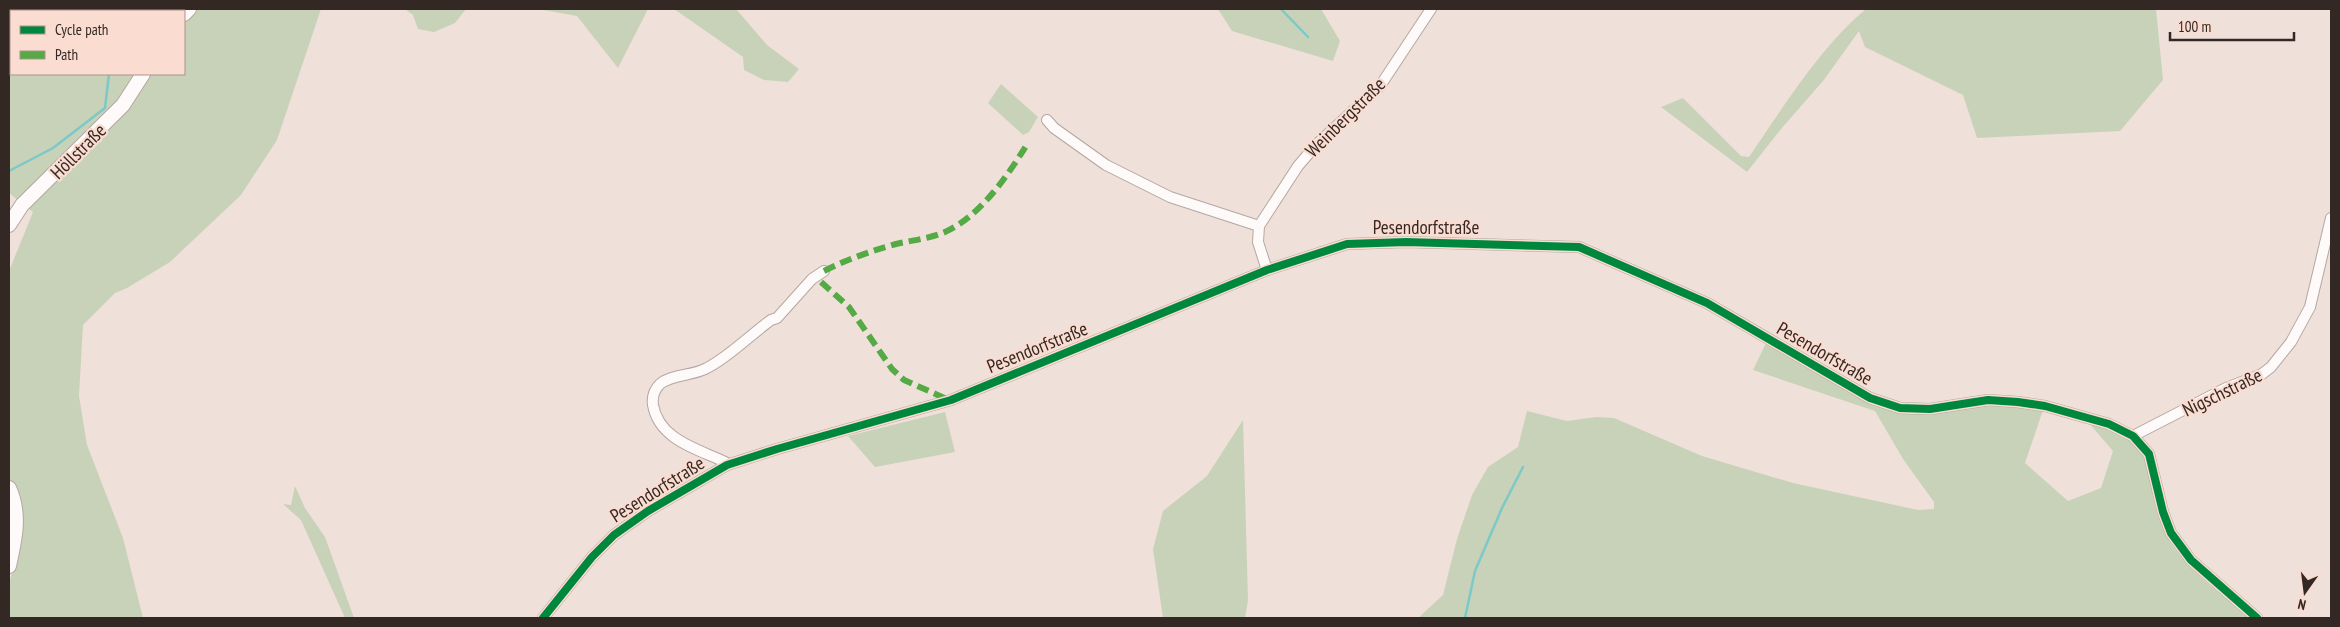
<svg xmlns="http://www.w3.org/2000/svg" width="2340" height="627" font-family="'PT Sans Narrow',sans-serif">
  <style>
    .green { fill: #c8d2b9; fill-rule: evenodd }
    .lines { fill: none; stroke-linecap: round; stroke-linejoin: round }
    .stream { stroke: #7cc9c8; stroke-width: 2.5 }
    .street-casing { stroke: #b4a7a2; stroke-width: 12 }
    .secondary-casing { stroke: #b4a7a2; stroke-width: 16 }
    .street { stroke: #fdfaf9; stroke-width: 10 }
    .secondary { stroke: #fdfaf9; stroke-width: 14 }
    .quiet { stroke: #54aa44; stroke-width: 6; stroke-dasharray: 12 6; stroke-linecap: butt }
    .cycleway-casing { stroke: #fadcd0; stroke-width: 11 }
    .cycleway { stroke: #00873e; stroke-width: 8 }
    .labels { text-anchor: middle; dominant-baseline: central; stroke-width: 4.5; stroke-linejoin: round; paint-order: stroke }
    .street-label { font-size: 19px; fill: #332824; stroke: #fadcd0 }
  </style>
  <rect width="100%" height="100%" fill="#f0e0da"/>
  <!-- green -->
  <g class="green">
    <path d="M9,9H321L277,140L241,195L170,262L127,288L115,293L83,325L79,396L87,445L123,538L143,618H9V584L15,561L9,482V271L33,212L9,193ZM11,11H184V74H11Z"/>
    <polygon points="405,9 466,9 455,23 434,32 418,29 413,15"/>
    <polygon points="538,9 648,9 618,68 577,16"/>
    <polygon points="674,9 736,9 767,45 799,69 788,82 764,80 744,70 743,57"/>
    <polygon points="1218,9 1321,9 1340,41 1333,61 1232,31"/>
    <path d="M1866,9H2156L2163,80L2120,131L1977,138L1963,95L1865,47L1859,31L1823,81L1781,129L1747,172L1661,107L1683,98L1741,156L1749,157C1782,109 1821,46 1866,9Z"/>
    <polygon points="1001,84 1038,117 1029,132 1023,135 988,103"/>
    <path d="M1766,343L1867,401L1896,411L1986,405L2016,406L2043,410L2025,463L2068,501L2101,488L2113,451L2088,422C2168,442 2138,479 2166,535C2183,567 2223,595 2250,618H1418L1443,595L1457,539L1472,495L1488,467L1518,447L1527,411L1567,421L1596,417L1614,418L1702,456L1793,483L1918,510L1934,509V502L1903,459L1875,411L1753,370Z"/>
    <polygon points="945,412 955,452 875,467 848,436"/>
    <polygon points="1243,420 1248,600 1245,618 1163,618 1153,549 1163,511 1207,476"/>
    <polygon points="295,486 305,508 325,537 354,618 345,618 301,520 283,504 291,505"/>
  </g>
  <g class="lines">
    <!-- stream -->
    <g class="stream">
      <polyline points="1281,9 1308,37"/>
      <polyline points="135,11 137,9"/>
      <polyline points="9,171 53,148 105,108 109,74"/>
      <polyline points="1465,618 1475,571 1502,508 1523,467"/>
    </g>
    <!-- street casing -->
    <g class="street-casing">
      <g id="street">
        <polyline points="25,11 26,9"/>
        <polyline points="9,39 11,35"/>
        <polyline points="1047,120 1054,128 1106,165 1170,197 1259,226"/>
        <polyline points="1267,270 1258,242 1259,226 1298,166 1316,145 1380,86 1431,9"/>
        <polyline points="2133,436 2226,388 2262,374 2271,367 2291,342 2310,307 2331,218"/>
        <path d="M727,465L725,462C698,449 659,440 653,405C652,398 654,390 660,384C672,374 693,376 707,368C729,357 750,335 771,320L777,318L812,279L824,271"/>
        <polyline points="543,618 592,557 614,535 648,511 727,465 777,449 951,400 1267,270 1347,244 1406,242 1579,247 1707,303 1870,398 1900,408 1930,409 1988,400 2018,402 2045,406 2109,424 2133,436 2149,454 2163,512 2171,533 2191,560 2257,618"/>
      </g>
    </g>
    <!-- secondary casing -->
    <g class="secondary-casing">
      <g id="secondary">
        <polyline points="184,14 189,9"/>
        <polyline points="9,225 22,205 123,105 143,74"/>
        <path d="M9,488C21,514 15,539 9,566"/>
      </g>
    </g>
    <!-- street -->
    <use href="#street" class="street"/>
    <!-- secondary -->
    <use href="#secondary" class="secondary"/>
    <!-- quiet -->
    <g class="quiet">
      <path d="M824,271C848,259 871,251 896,244C912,240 929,239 945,232C980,216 1006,178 1026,146"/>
      <polyline points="821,282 849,307 892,369 904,380 949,400"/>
    </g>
    <!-- cycleway casing -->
    <g class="cycleway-casing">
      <polyline id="cycleway" points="543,618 592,557 614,535 648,511 727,465 777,449 951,400 1267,270 1347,244 1406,242 1579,247 1707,303 1870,398 1900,408 1930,409 1988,400 2018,402 2045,406 2109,424 2133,436 2149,454 2163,512 2171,533 2191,560 2257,618"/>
    </g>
    <!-- cycleway -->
    <use href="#cycleway" class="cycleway"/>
  </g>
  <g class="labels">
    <!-- street labels -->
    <g class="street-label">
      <text transform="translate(1345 117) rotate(-45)">Weinbergstraße</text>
      <text transform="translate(78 151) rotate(-45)">Höllstraße</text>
      <text x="1426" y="227">Pesendorfstraße</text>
      <text transform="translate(1037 347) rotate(-22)">Pesendorfstraße</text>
      <text transform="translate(1825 353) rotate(30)">Pesendorfstraße</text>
      <text transform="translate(2222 392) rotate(-26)">Nigschstraße</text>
      <text transform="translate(657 489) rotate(-32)">Pesendorfstraße</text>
    </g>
  </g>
  <!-- border -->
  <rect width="2340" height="627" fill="none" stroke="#332824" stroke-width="20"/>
  <!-- legend -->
  <rect x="10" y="10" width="175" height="65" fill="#fadcd0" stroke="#aa948b"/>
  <rect x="20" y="26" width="25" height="8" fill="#00873e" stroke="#aa948b"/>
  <text x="55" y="35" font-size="15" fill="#332824">Cycle path</text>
  <rect x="20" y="51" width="25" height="8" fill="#54aa44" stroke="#aa948b"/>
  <text x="55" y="60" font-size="15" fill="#332824">Path</text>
  <!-- north arrow -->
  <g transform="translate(2305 592) rotate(194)" stroke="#fadcd0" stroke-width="4" paint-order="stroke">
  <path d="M0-4L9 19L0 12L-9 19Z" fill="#332824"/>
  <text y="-8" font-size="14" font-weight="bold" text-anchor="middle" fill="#332824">N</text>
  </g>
  <!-- scale -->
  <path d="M2170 32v8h124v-8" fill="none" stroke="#332824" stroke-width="2.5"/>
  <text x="2178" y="32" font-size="15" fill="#332824" stroke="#fadcd0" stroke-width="4" paint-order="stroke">100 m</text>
</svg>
